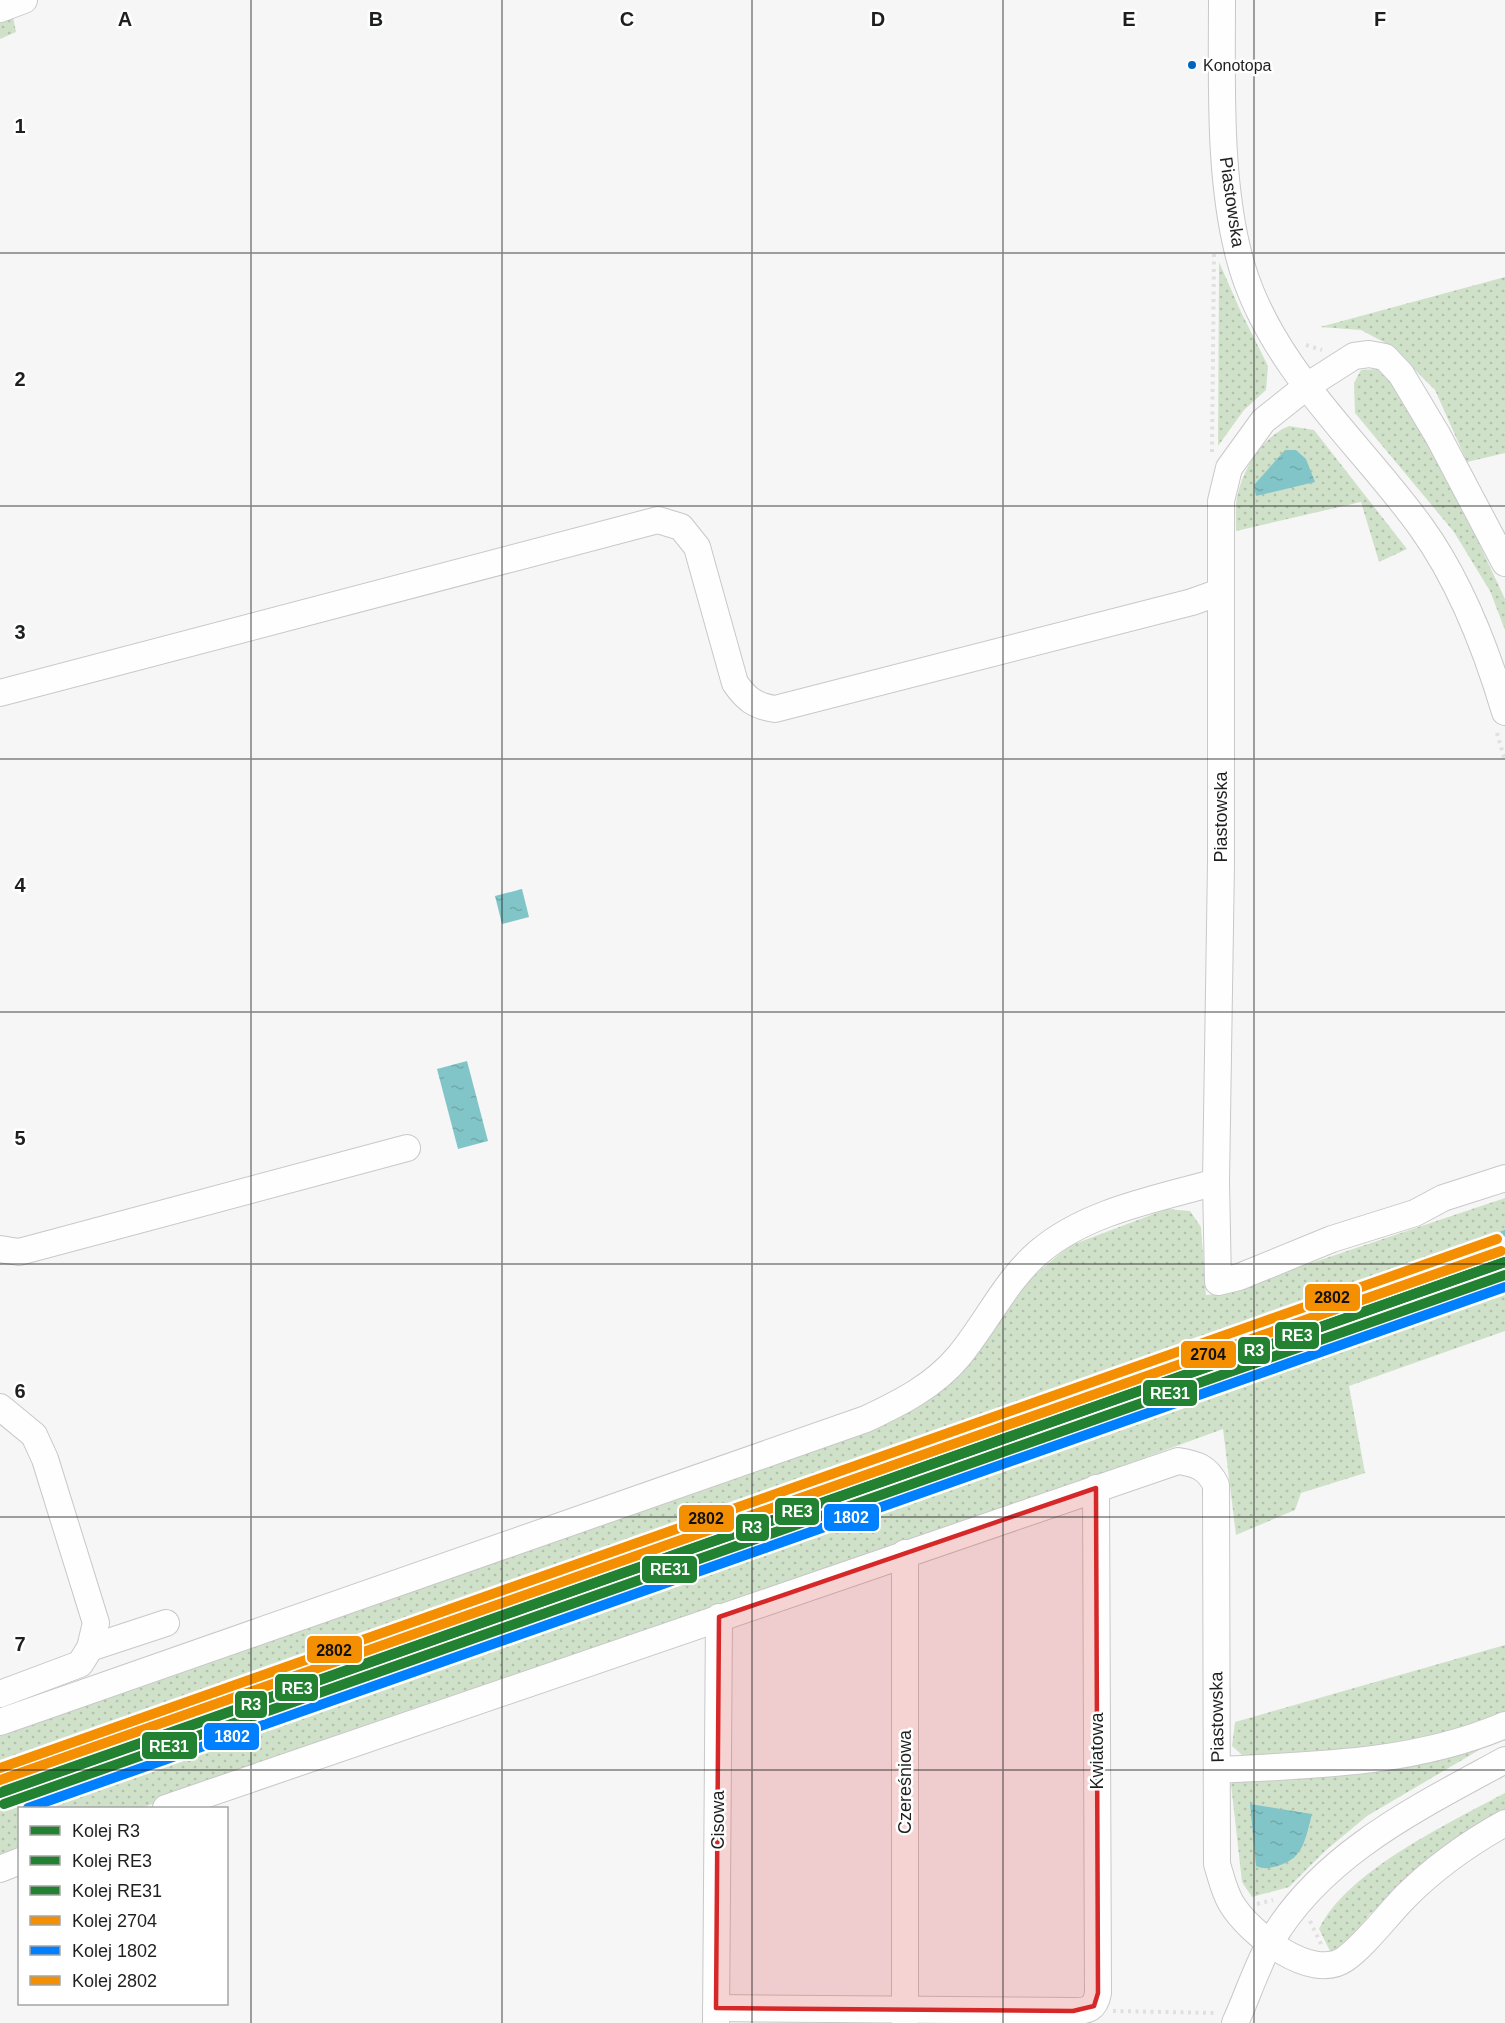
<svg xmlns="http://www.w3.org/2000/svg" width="1505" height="2023" font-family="Arial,sans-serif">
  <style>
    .grass { fill: url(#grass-dots) }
    .water { fill: url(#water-ripples) }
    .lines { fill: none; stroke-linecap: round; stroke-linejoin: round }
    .stream { stroke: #82c5c8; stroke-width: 6 }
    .minor-casing { stroke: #c8c8c9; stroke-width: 28 }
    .path { stroke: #e0e0e1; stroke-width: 4; stroke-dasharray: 3 4.5; stroke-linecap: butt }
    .minor { stroke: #fefefe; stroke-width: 26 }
    .rail-1-casing { stroke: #fff; stroke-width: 15 }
    .rail-2-casing { stroke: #fff; stroke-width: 15 }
    .rail-3-casing { stroke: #fff; stroke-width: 15 }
    .rail-4-casing { stroke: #fff; stroke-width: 15 }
    .rail-5-casing { stroke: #fff; stroke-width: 15 }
    .rail-6-casing { stroke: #fff; stroke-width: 15 }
    .rail-1 { stroke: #238132; stroke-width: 10 }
    .rail-2 { stroke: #238132; stroke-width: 10 }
    .rail-3 { stroke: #238132; stroke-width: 10 }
    .rail-4 { stroke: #f48f02; stroke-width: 10 }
    .rail-5 { stroke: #0080ff; stroke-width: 10 }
    .rail-6 { stroke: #f48f02; stroke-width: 10 }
    .marked { fill: #d62828; fill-opacity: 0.2; stroke: #d62828; stroke-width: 4.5; stroke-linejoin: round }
    .grid { fill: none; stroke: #1e1f1f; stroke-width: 1.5; stroke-opacity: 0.55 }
    .bus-dot { fill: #0065bd; stroke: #fff; stroke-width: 2 }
    .labels { text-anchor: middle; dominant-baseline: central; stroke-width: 5; stroke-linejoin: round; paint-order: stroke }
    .bus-label { font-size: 16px; fill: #1e1f1f; stroke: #fff; text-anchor: start }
    .street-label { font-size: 18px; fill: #1e1f1f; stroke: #fff }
    .grid-label { font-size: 20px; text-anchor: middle; font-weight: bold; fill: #1e1f1f; stroke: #fff; stroke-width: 5; stroke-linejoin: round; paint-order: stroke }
    .line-badge { stroke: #fff; stroke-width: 2 }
    .badge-label { font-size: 16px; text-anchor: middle; font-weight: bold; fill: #fff }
    .pale-badge-label { font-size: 16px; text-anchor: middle; font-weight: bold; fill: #111 }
  </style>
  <defs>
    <pattern id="grass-dots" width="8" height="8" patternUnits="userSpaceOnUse" patternTransform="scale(1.5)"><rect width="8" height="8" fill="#d0e1c9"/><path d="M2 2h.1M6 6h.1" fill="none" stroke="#b2c1ac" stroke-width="1.8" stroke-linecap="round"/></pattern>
    <pattern id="water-ripples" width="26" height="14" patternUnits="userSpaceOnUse" patternTransform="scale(1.5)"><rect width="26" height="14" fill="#82c5c8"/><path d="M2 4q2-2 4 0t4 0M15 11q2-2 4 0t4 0" fill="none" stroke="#70a9ab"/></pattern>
  </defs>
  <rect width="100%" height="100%" fill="#f6f6f7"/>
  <!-- grass -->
  <g class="grass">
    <polygon points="13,17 16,32 0,39 0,23"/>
    <polygon points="1219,262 1241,312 1268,366 1266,390 1244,410 1218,446"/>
    <polygon points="1505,277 1505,453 1467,462 1435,390 1391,346 1361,330 1320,327"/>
    <polygon points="1377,369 1399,391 1439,458 1505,599 1505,630 1490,591 1454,532 1355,413 1354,383 1361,370"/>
    <path d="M1289,426L1314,430L1407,549L1379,562L1361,502L1236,531C1236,520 1235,507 1237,497C1243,469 1262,437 1289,426Z"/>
    <path d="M1505,1198V1233C1001,1404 500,1585 0,1767V1733L910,1412L948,1386L1017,1290L1069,1246L1167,1209L1190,1211L1201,1227L1206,1295L1219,1294Z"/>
    <polygon points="1505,1271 1505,1331 1349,1386 1365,1473 1301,1493 1295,1510 1236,1535 1223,1429 982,1517 515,1675 141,1808 20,1808 19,1852 0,1859 0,1808 678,1563"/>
    <polygon points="1505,1645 1505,1715 1469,1733 1297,1759 1280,1754 1243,1756 1232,1746 1235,1722"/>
    <polygon points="1491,1743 1367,1816 1325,1851 1289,1887 1252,1897 1242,1882 1231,1784 1242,1777"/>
    <path d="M1505,1793V1810L1405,1884L1370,1914L1347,1943L1330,1951L1319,1929C1347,1871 1449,1823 1505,1793Z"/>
  </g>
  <!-- water -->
  <g class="water">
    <polygon points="1285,450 1296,450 1306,459 1315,482 1256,496 1254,485"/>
    <polygon points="522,889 529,917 502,924 495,896"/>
    <polygon points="467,1061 488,1141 458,1149 437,1069"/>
    <path d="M1250,1804L1312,1814C1306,1836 1304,1858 1280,1865C1271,1868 1265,1870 1256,1866Z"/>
  </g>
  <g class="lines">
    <!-- stream -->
    <g class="stream">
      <polyline points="0,1766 1505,1233"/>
      <polyline points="0,1807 1505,1278"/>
    </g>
    <!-- minor casing -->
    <g class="minor-casing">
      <g id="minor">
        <path d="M1222,0C1222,84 1218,186 1242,267C1273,370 1360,442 1421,527C1460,581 1486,648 1505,712"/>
        <polyline points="0,9 24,0"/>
        <polyline points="1505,563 1438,436 1401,374 1385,357 1369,354 1354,356 1307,386 1263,421 1229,468 1221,501 1221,863 1216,1182 1218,1282 1239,1277 1332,1239 1415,1213 1443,1198 1505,1178"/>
        <path d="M0,693L658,520L681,527L697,547L735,683C746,699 755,706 775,709L1192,602L1220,592"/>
        <polyline points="0,1249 19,1252 407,1148"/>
        <polyline points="0,1407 34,1435 45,1459 96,1623 90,1648 80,1664 0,1694"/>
        <polyline points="905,1553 905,2023"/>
        <polyline points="90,1648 166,1623"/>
        <path d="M0,1722L866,1419C900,1403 934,1386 959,1356C987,1322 1006,1280 1039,1252C1087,1211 1157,1199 1216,1182"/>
        <path d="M1217,1770C1314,1765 1414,1764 1505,1725"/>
        <path d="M166,1808L1178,1461C1197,1464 1207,1467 1216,1485L1217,1864C1221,1877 1224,1891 1231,1903C1248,1932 1311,1983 1345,1959C1365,1945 1388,1914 1406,1896C1435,1867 1469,1843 1505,1823"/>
        <polyline points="0,1869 20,1861"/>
        <path d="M716,2008L1073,2011C1088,2011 1095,2009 1098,1993L1096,1488"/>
        <polyline points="716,2023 719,1617"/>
        <path d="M1235,2023C1247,1997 1256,1968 1270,1943C1321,1854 1419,1807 1505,1760"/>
      </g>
    </g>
    <!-- path -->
    <g class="path">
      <polyline points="1306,345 1322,350"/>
      <polyline points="1212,452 1214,253"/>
      <polyline points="1497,733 1505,761"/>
      <polyline points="1257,1904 1273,1900"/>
      <polyline points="1310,1921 1321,1944"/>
      <polyline points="1113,2011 1217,2013"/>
    </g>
    <!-- minor -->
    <use href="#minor" class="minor"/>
    <!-- rail-1 casing -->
    <g class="rail-1-casing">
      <polyline id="rail-1" points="0,1793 1505,1262"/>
    </g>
    <!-- rail-2 casing -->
    <g class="rail-2-casing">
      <polyline id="rail-2" points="4,1791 1505,1262"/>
    </g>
    <!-- rail-3 casing -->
    <g class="rail-3-casing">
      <polyline id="rail-3" points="4,1804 1505,1275"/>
    </g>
    <!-- rail-4 casing -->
    <g class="rail-4-casing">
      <polyline id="rail-4" points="0,1780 1501,1251"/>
    </g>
    <!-- rail-5 casing -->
    <g class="rail-5-casing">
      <polyline id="rail-5" points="28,1808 1505,1287"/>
    </g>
    <!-- rail-6 casing -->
    <g class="rail-6-casing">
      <polyline id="rail-6" points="0,1768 1497,1239"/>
    </g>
    <!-- rail-1 -->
    <use href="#rail-1" class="rail-1"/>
    <!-- rail-2 -->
    <use href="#rail-2" class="rail-2"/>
    <!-- rail-3 -->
    <use href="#rail-3" class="rail-3"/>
    <!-- rail-4 -->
    <use href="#rail-4" class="rail-4"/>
    <!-- rail-5 -->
    <use href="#rail-5" class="rail-5"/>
    <!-- rail-6 -->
    <use href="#rail-6" class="rail-6"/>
  </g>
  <!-- marked area -->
  <path class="marked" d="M1096,1488L1098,1993L1094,2006L1073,2011L716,2008L719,1617Z"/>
  <!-- grid -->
  <path class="grid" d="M251,0V2023M502,0V2023M752,0V2023M1003,0V2023M1254,0V2023M0,253H1505M0,506H1505M0,759H1505M0,1012H1505M0,1264H1505M0,1517H1505M0,1770H1505"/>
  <!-- markers -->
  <circle class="bus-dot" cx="1192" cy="65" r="5"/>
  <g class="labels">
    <!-- bus labels -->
    <g class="bus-label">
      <text x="1203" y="65">Konotopa</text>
    </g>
    <!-- street labels -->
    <g class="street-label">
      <text transform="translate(1232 202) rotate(82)">Piastowska</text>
      <text transform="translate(1221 817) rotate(-90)">Piastowska</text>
      <text transform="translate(1217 1717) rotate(-91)">Piastowska</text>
      <text transform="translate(1097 1751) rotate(-90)">Kwiatowa</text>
      <text transform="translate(905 1782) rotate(-90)">Czereśniowa</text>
      <text transform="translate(718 1820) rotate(-90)">Cisowa</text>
    </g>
  </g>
  <g class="grid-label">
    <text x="125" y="26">A</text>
    <text x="376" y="26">B</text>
    <text x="627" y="26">C</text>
    <text x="878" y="26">D</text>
    <text x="1129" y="26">E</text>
    <text x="1380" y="26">F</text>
    <text x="20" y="133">1</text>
    <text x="20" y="386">2</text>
    <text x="20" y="639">3</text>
    <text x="20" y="892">4</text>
    <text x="20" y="1145">5</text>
    <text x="20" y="1398">6</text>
    <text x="20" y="1651">7</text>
  </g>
  <g class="line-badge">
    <rect x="1304" y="1283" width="57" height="29" rx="6" fill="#f48f02"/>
    <rect x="1274" y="1321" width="46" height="29" rx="6" fill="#238132"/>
    <rect x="1237" y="1336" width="34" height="29" rx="6" fill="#238132"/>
    <rect x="1180" y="1340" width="57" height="29" rx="6" fill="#f48f02"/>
    <rect x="1142" y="1379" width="56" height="28" rx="6" fill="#238132"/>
    <rect x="774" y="1497" width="46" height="29" rx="6" fill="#238132"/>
    <rect x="823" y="1503" width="57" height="29" rx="6" fill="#0080ff"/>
    <rect x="678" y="1504" width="57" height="29" rx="6" fill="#f48f02"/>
    <rect x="735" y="1513" width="35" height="29" rx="6" fill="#238132"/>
    <rect x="641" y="1555" width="57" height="29" rx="6" fill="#238132"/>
    <rect x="306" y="1635" width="57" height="29" rx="6" fill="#f48f02"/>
    <rect x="274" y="1673" width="45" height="29" rx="6" fill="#238132"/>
    <rect x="234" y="1690" width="34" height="29" rx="6" fill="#238132"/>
    <rect x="203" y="1722" width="57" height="29" rx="6" fill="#0080ff"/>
    <rect x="141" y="1731" width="57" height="29" rx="6" fill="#238132"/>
  </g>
  <g class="badge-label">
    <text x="1297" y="1341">RE3</text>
    <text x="1254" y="1356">R3</text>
    <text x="1170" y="1399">RE31</text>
    <text x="797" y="1517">RE3</text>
    <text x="851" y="1523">1802</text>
    <text x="752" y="1533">R3</text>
    <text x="670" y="1575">RE31</text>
    <text x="297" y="1694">RE3</text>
    <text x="251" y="1710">R3</text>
    <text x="232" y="1742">1802</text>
    <text x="169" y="1752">RE31</text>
  </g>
  <g class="pale-badge-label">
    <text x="1332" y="1303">2802</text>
    <text x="1208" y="1360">2704</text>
    <text x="706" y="1524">2802</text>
    <text x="334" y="1656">2802</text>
  </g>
  <!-- legend -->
  <rect x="18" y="1807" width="210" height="198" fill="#ffffff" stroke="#a5a5a5" stroke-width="1.5"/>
  <rect x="30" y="1826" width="30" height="9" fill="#238132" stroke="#a5a5a5" stroke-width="1.5"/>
  <text x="72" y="1837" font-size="18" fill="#1e1f1f">Kolej R3</text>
  <rect x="30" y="1856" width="30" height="9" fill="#238132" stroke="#a5a5a5" stroke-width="1.5"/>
  <text x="72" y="1867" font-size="18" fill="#1e1f1f">Kolej RE3</text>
  <rect x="30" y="1886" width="30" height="9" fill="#238132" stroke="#a5a5a5" stroke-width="1.5"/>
  <text x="72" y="1897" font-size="18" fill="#1e1f1f">Kolej RE31</text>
  <rect x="30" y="1916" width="30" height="9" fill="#f48f02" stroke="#a5a5a5" stroke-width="1.5"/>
  <text x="72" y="1927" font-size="18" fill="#1e1f1f">Kolej 2704</text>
  <rect x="30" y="1946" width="30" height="9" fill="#0080ff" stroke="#a5a5a5" stroke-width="1.5"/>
  <text x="72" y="1957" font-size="18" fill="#1e1f1f">Kolej 1802</text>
  <rect x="30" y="1976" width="30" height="9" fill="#f48f02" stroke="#a5a5a5" stroke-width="1.5"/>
  <text x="72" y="1987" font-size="18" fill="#1e1f1f">Kolej 2802</text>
</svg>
